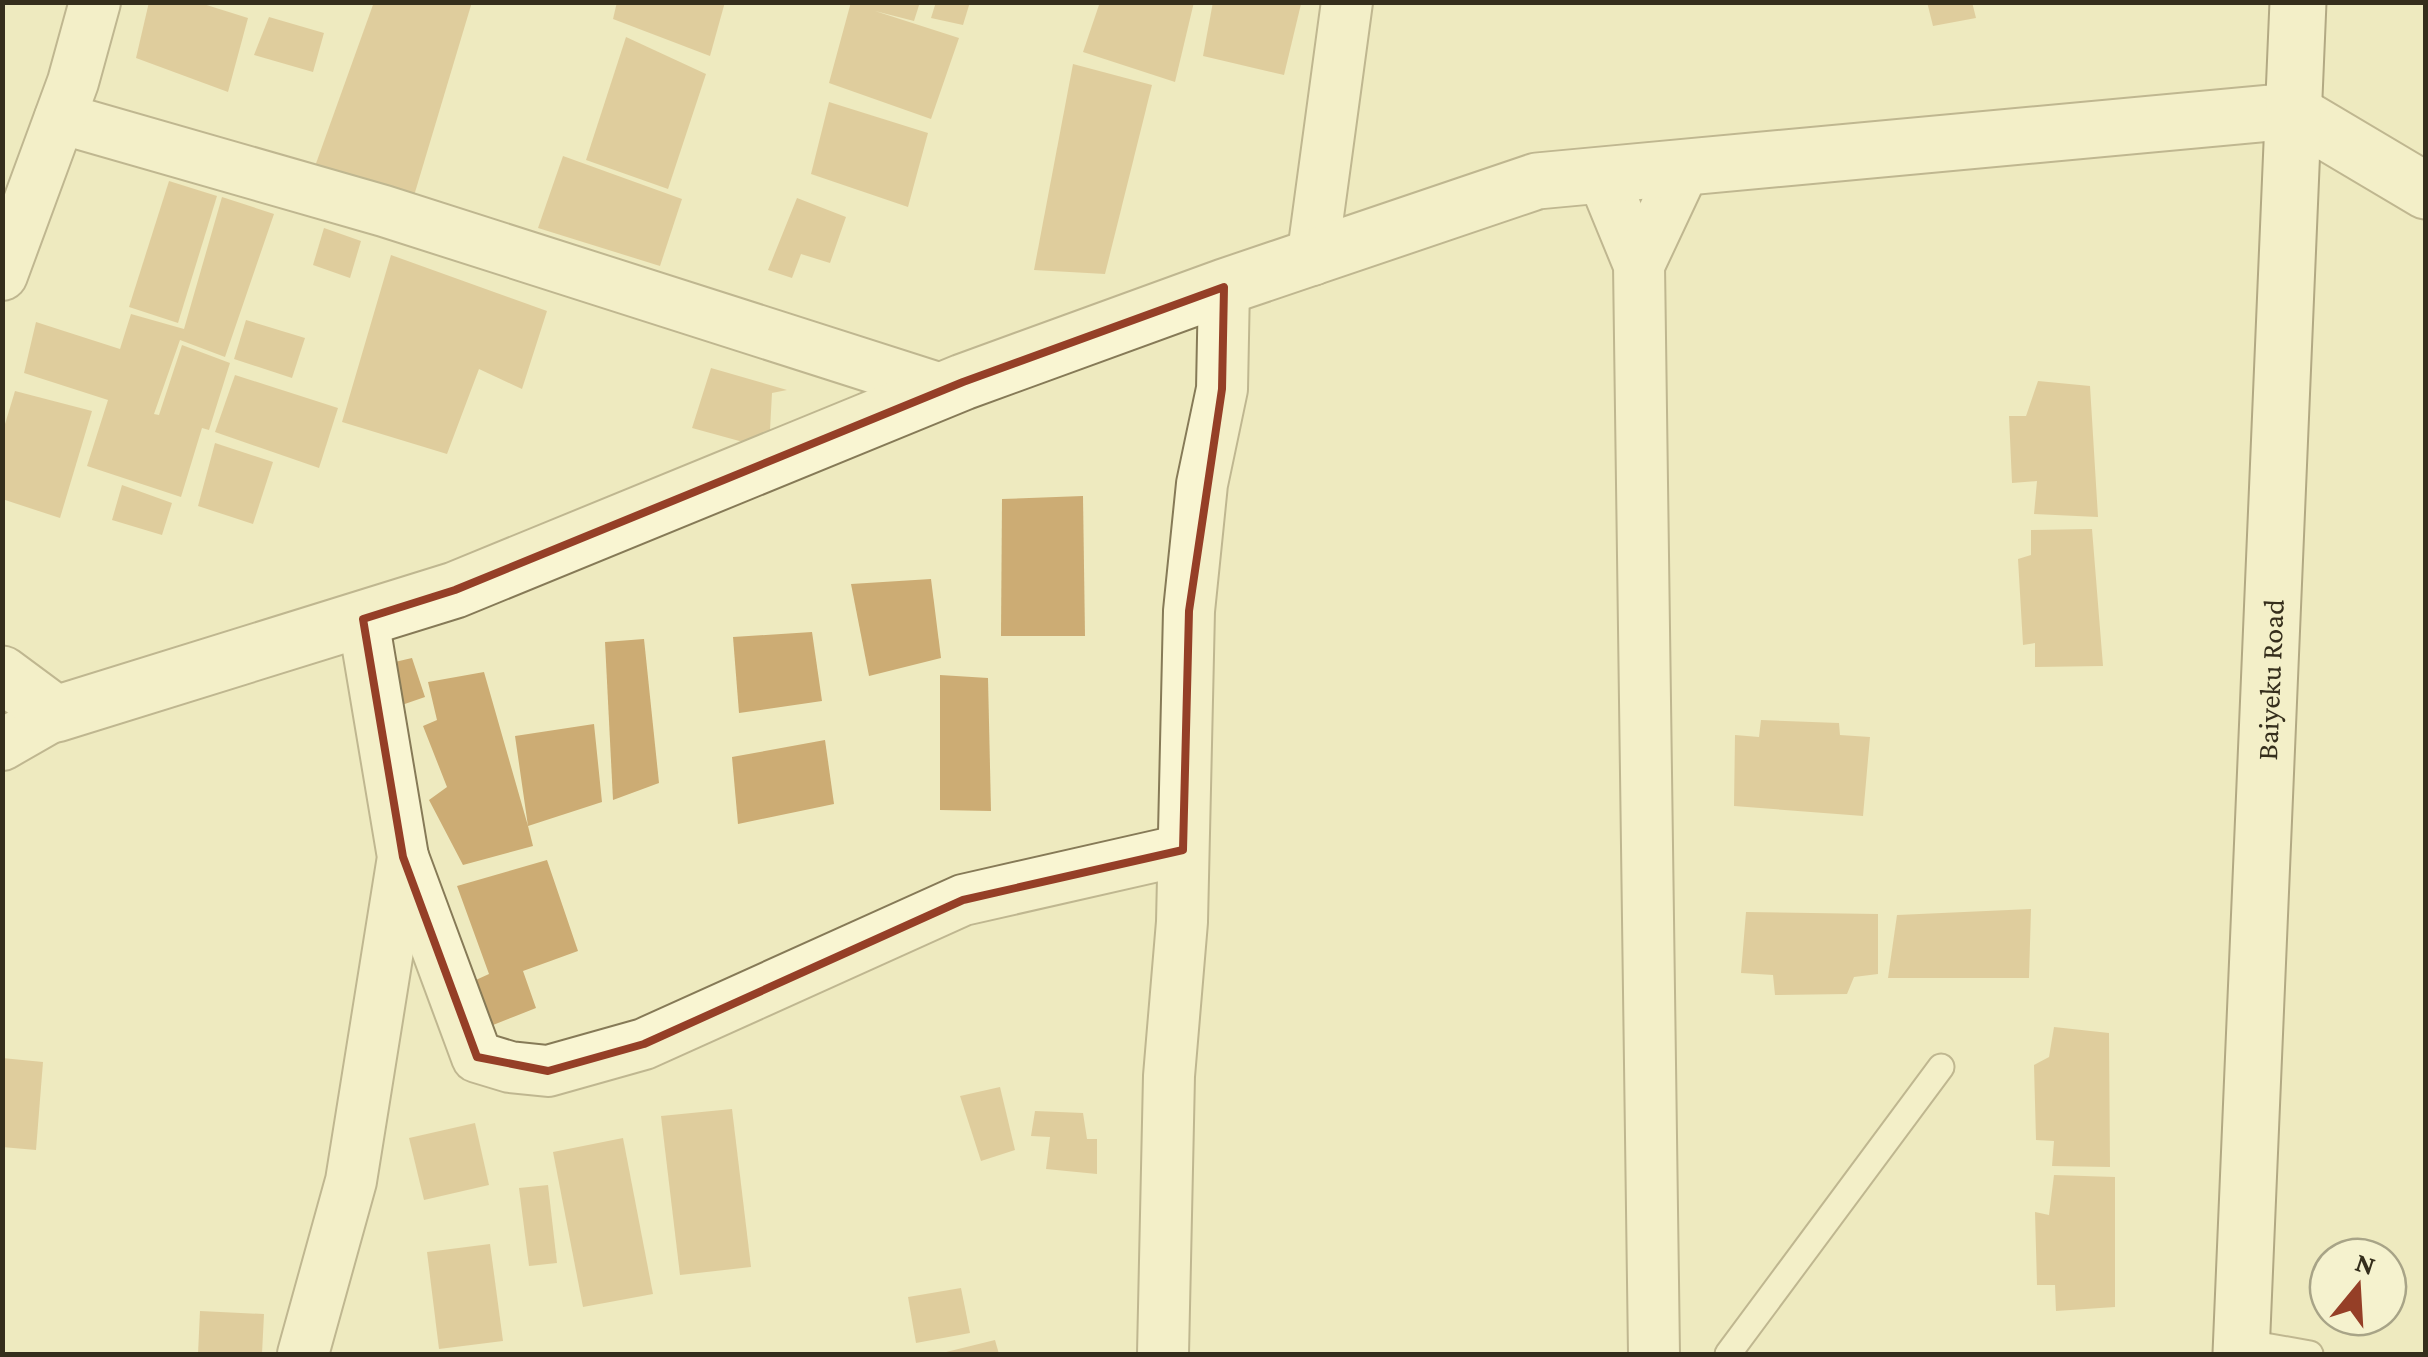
<svg xmlns="http://www.w3.org/2000/svg" width="2428" height="1357" font-family="'Crimson Pro',serif">
  <style>
    .building { fill: #ccac74 }
    .lines { fill: none; stroke-linecap: round; stroke-linejoin: round }
    .service-casing { stroke: #867a57; stroke-width: 29 }
    .minor-casing { stroke: #867a57; stroke-width: 54 }
    .tertiary-casing { stroke: #867a57; stroke-width: 59 }
    .secondary-casing { stroke: #685b3b; stroke-width: 59 }
    .service { stroke: #f9f5d2; stroke-width: 25 }
    .minor { stroke: #f9f5d2; stroke-width: 50 }
    .tertiary { stroke: #f9f5d2; stroke-width: 55 }
    .secondary { stroke: #f9f5d2; stroke-width: 55 }
    .marked { fill: none; stroke: #953f27; stroke-width: 8; stroke-linejoin: round }
    .labels { text-anchor: middle; dominant-baseline: central; stroke-width: 9; stroke-linejoin: round; paint-order: stroke }
    .street-label { font-size: 30px; fill: #352e1c; stroke: #f5f2ce }
  </style>
  <rect width="100%" height="100%" fill="#eeeabf"/>
  <!-- building -->
  <g class="building">
    <polygon points="149,2 197,2 248,18 228,92 136,58"/>
    <polygon points="374,2 472,2 413,199 314,169"/>
    <polygon points="617,2 725,2 710,56 613,19"/>
    <polygon points="851,2 920,2 914,21 875,11 959,38 931,119 829,83"/>
    <polygon points="936,2 970,2 963,25 931,18"/>
    <polygon points="1100,2 1194,2 1175,82 1083,52"/>
    <polygon points="1213,2 1301,4 1284,75 1203,56"/>
    <polygon points="1927,2 1972,2 1976,18 1933,26"/>
    <polygon points="269,17 324,33 313,72 254,55"/>
    <polygon points="626,37 706,74 668,189 586,160"/>
    <polygon points="1073,64 1152,85 1105,274 1034,270"/>
    <polygon points="829,102 928,133 908,207 811,174"/>
    <polygon points="563,156 682,199 660,266 538,228"/>
    <polygon points="169,181 217,196 178,323 129,307"/>
    <polygon points="222,197 274,214 225,357 180,340 154,414 159,415 182,345 230,363 209,430 202,428 181,497 87,466 108,400 24,373 36,322 120,349 131,314 184,329"/>
    <polygon points="797,198 846,217 830,263 801,254 792,278 768,270"/>
    <polygon points="324,228 361,241 350,278 313,265"/>
    <polygon points="391,255 547,311 522,389 479,369 447,454 342,422"/>
    <polygon points="246,320 305,338 292,378 234,359"/>
    <polygon points="711,368 787,390 772,393 769,449 692,428"/>
    <polygon points="235,375 338,408 319,468 215,432"/>
    <polygon points="2038,381 2090,386 2098,517 2034,514 2037,481 2012,483 2009,416 2026,416"/>
    <polygon points="15,391 92,411 60,518 2,499 2,434"/>
    <polygon points="215,443 273,462 253,524 198,506"/>
    <polygon points="122,485 172,503 162,535 112,520"/>
    <polygon points="1083,496 1085,636 1001,636 1002,499"/>
    <polygon points="2092,529 2103,666 2035,667 2035,643 2023,645 2018,559 2031,555 2031,530"/>
    <polygon points="931,579 941,658 869,676 851,584"/>
    <polygon points="812,632 822,701 739,713 733,637"/>
    <polygon points="644,639 659,783 613,800 605,642"/>
    <polygon points="412,658 425,697 396,707 382,665"/>
    <polygon points="484,672 528,826 515,736 594,724 602,802 528,826 533,846 463,865 429,800 447,787 423,726 437,720 428,682"/>
    <polygon points="940,675 988,678 991,811 940,810"/>
    <polygon points="1761,720 1839,723 1840,735 1870,737 1863,816 1734,806 1735,735 1759,737"/>
    <polygon points="825,740 834,804 738,824 732,757"/>
    <polygon points="547,860 578,951 523,971 536,1008 483,1029 467,984 489,974 457,886"/>
    <polygon points="2031,909 2029,978 1888,978 1897,915"/>
    <polygon points="1746,912 1878,914 1878,974 1854,977 1847,994 1775,995 1773,975 1741,973"/>
    <polygon points="2054,1027 2109,1033 2110,1167 2052,1166 2054,1141 2036,1140 2034,1065 2049,1057"/>
    <polygon points="2,1058 43,1062 36,1150 2,1147"/>
    <polygon points="1000,1087 1015,1150 981,1161 960,1096"/>
    <polygon points="732,1109 751,1267 680,1275 661,1116"/>
    <polygon points="1035,1111 1083,1113 1087,1139 1097,1139 1097,1174 1046,1169 1050,1137 1031,1136"/>
    <polygon points="475,1123 489,1185 424,1200 409,1138"/>
    <polygon points="623,1138 653,1294 583,1307 553,1152"/>
    <polygon points="2054,1175 2115,1177 2115,1307 2056,1311 2055,1285 2037,1285 2035,1212 2049,1215"/>
    <polygon points="548,1185 557,1263 529,1266 519,1188"/>
    <polygon points="490,1244 503,1341 439,1349 427,1252"/>
    <polygon points="961,1288 970,1333 916,1343 908,1297"/>
    <polygon points="200,1311 264,1314 262,1354 198,1354"/>
    <polygon points="995,1340 999,1354 942,1354 942,1353"/>
  </g>
  <g class="lines">
    <!-- service casing -->
    <g class="service-casing">
      <g id="service">
        <polyline points="2242,1342 2310,1354"/>
        <polyline points="1728,1354 1941,1067"/>
      </g>
    </g>
    <!-- minor casing -->
    <g class="minor-casing">
      <g id="minor">
        <polyline points="60,118 384,211 944,390"/>
        <polyline points="1602,175 1639,265 1654,1354"/>
        <polyline points="1312,260 1347,2"/>
        <polyline points="1639,265 1685,167"/>
        <polyline points="2,275 73,82 95,2"/>
        <polyline points="2,745 56,714"/>
        <polyline points="403,857 477,1057 510,1067 548,1071 644,1044 963,900 1183,850"/>
        <polyline points="303,1354 351,1181 403,857 363,619"/>
        <polyline points="1163,1354 1169,1076 1182,922 1189,611 1202,484 1222,389 1224,287"/>
      </g>
    </g>
    <!-- tertiary casing -->
    <g class="tertiary-casing">
      <polyline id="tertiary" points="2,674 56,714 455,590 963,382 1224,287 1537,181 2291,111 2426,191"/>
    </g>
    <!-- secondary casing -->
    <g class="secondary-casing">
      <g id="secondary">
        <path id="s1" d="M2241,1354L2298,2"/>
      </g>
    </g>
    <!-- service -->
    <use href="#service" class="service"/>
    <!-- minor -->
    <use href="#minor" class="minor"/>
    <!-- tertiary -->
    <use href="#tertiary" class="tertiary"/>
    <!-- secondary -->
    <use href="#secondary" class="secondary"/>
  </g>
  <!-- marked area -->
  <path d="M0 0H2428V1357H0ZM1224,287L1222,389L1189,611L1183,850L963,900L644,1044L548,1071L477,1057L403,857L363,619L455,590L963,382Z" fill="#eeeabf" fill-opacity=".55" fill-rule="evenodd"/>
  <path class="marked" d="M1224,287L1222,389L1189,611L1183,850L963,900L644,1044L548,1071L477,1057L403,857L363,619L455,590L963,382Z"/>
  <g class="labels">
    <!-- street labels -->
    <g class="street-label">
      <text stroke="none"><textPath href="#s1" startOffset="675">Baiyeku Road</textPath></text>
    </g>
  </g>
  <!-- border -->
  <rect width="2428" height="1357" fill="none" stroke="#352e1c" stroke-width="10"/>
  <!-- north arrow -->
  <g transform="translate(2358 1287) rotate(18)"><circle r="48" fill="#f5f2ce" stroke="#a8a487" stroke-width="2.5"/>
  <path d="M0-8L18 38L0 25L-18 38Z" fill="#953f27"/>
  <text y="-15" font-size="28" font-weight="bold" text-anchor="middle" fill="#352e1c">N</text>
  </g>
</svg>
